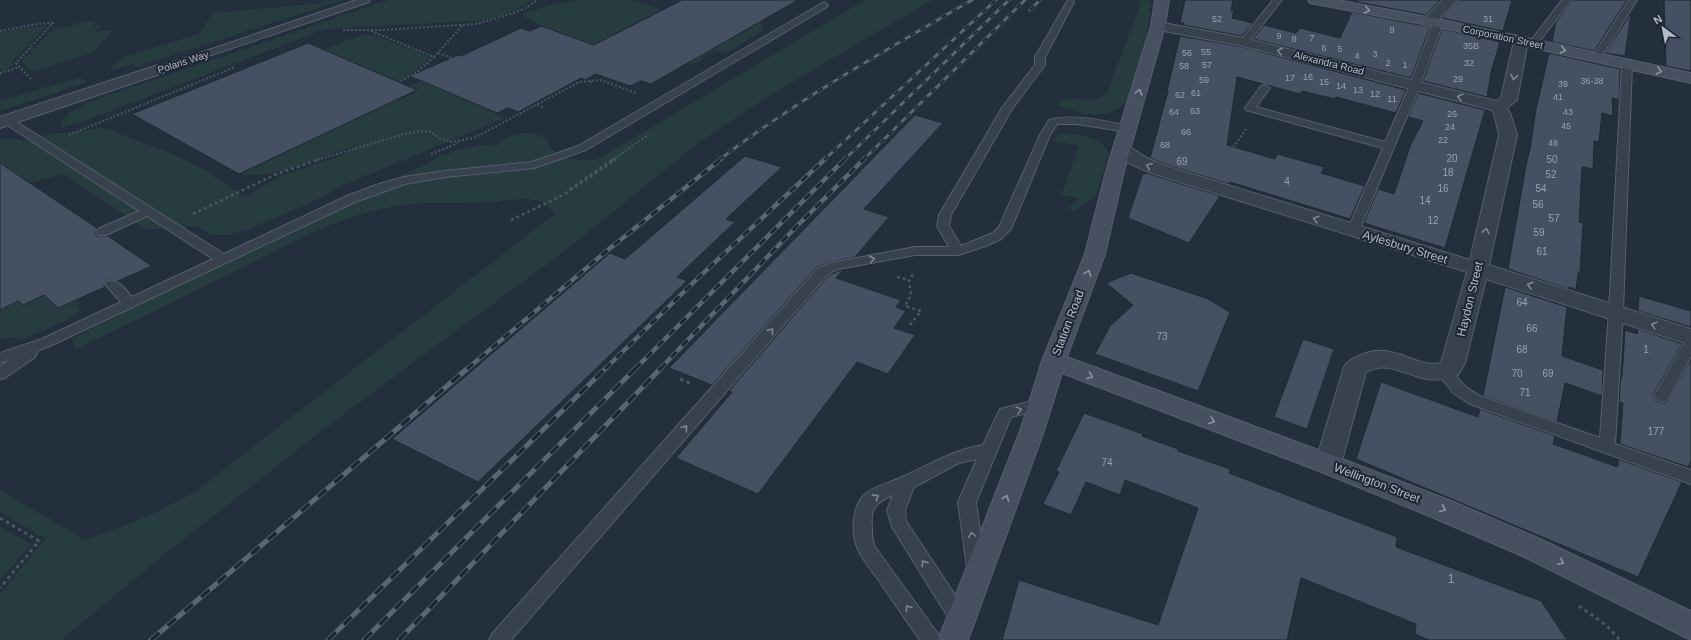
<svg xmlns="http://www.w3.org/2000/svg" width="1691" height="640" font-family="Helvetica,sans-serif">
  <style>
    .green { fill: #263c3f }
    .building { fill: #455162; stroke: #1f2835 }
    .lines { fill: none; stroke-linecap: round; stroke-linejoin: round }
    .lane-casing { stroke: #565f6c; stroke-width: 2 }
    .street-casing { stroke: #565f6c; stroke-width: 2 }
    .secondary-casing { stroke: #565f6c; stroke-width: 2 }
    .path-far2 { stroke: #44595c; stroke-width: 2; stroke-dasharray: 2 2; stroke-linecap: butt }
    .path-far1 { stroke: #44595c; stroke-width: 2.5; stroke-dasharray: 3 3; stroke-linecap: butt }
    .path { stroke: #44595c; stroke-width: 3; stroke-dasharray: 3.5 3.5; stroke-linecap: butt }
    .lane { fill: #38414e; fill-rule: evenodd }
    .street { fill: #38414e; fill-rule: evenodd }
    .secondary { fill: #465061; fill-rule: evenodd }
    .rail-far2-casing { stroke: #5a6575; stroke-width: 3 }
    .rail-far1-casing { stroke: #5a6575; stroke-width: 4.5 }
    .rail-casing { stroke: #5a6575; stroke-width: 5 }
    .rail-far2 { stroke: #1d2633; stroke-width: 2; stroke-dasharray: 6; stroke-linecap: butt }
    .rail-far1 { stroke: #1d2633; stroke-width: 3; stroke-dasharray: 8; stroke-linecap: butt }
    .rail { stroke: #1d2633; stroke-width: 3.5; stroke-dasharray: 11; stroke-linecap: butt }
    .oneway { stroke: #8e96a5 }
    .oneway2 { stroke: #7c8592 }
    .labels { text-anchor: middle; dominant-baseline: central; stroke-width: 4; stroke-linejoin: round; paint-order: stroke }
    .far-number-label { font-size: 9px; fill: #98a1af }
    .far-street-label { font-size: 10px; fill: #b4bcc9; stroke: #1d2633 }
    .number-label { font-size: 10px; fill: #98a1af }
    .street-label { font-size: 12px; fill: #b4bcc9; stroke: #1d2633 }
    .near-number-label { font-size: 12px; fill: #98a1af }
  </style>
  <rect width="100%" height="100%" fill="#242f3e"/>
  <!-- green -->
  <g class="green">
    <polygon points="324,0 343,0 136,67 134,64 112,70 112,65 126,56 199,34 213,13 322,3"/>
    <path d="M388,0H531C516,12 497,18 478,21L357,27L323,30L84,121L62,127V121L70,113L86,103Z"/>
    <polygon points="577,0 631,0 662,10 594,45 541,26 521,14 549,5"/>
    <path d="M865,0H932L770,95L698,143L567,249L346,412L166,553L61,640H0V594L45,539L0,512V490L85,540C124,526 161,512 196,491L555,214C540,191 514,201 491,202C454,204 416,200 380,209C337,218 297,241 258,260C197,290 137,320 76,349L72,339L160,293L368,194L409,172L429,163L437,157L460,149L481,145L497,146C513,131 528,129 547,139C554,164 576,159 597,160Z"/>
    <path d="M1142,0L1151,1L1146,40L1129,99L1118,109L1109,113L1097,115L1084,114L1060,106L1058,104C1067,92 1092,107 1107,93Z"/>
    <polygon points="96,21 92,26 100,26 95,32 113,30 94,52 32,72 21,62 54,28 72,26 75,23"/>
    <polygon points="761,21 764,28 762,31 730,51 711,61 723,53 716,50 702,57 704,59 694,64 686,64"/>
    <polygon points="48,25 11,62 14,66 0,71 0,32"/>
    <polygon points="361,35 374,35 430,57 412,73 396,81 324,50"/>
    <polygon points="77,78 84,80 85,83 0,111 0,101"/>
    <path d="M423,80L424,82L497,113L496,114L505,118L346,184L306,205L249,229L229,235H212L196,226L147,230L64,174L29,183L0,163V138L18,139L27,142L48,134L106,128L177,156L208,172L244,197L281,176L346,154L355,147C322,154 274,181 241,174L397,99L398,100L418,91L409,86Z"/>
    <path d="M1061,134C1077,133 1102,137 1109,154L1096,195L1075,211L1068,209L1079,198L1061,195L1079,146L1052,141L1057,136Z"/>
    <polygon points="56,289 75,299 80,310 65,321 21,340 11,337 0,339 0,310 18,301 23,305"/>
    <polygon points="0,527 31,544 0,580"/>
  </g>
  <!-- building -->
  <g class="building">
    <polygon points="682,0 798,0 651,84 641,81 630,86 596,74 585,80 581,78 518,112 508,108 497,113 410,76 458,55 461,56 521,28 530,31 541,26 594,45"/>
    <polygon points="1185,0 1233,0 1231,11 1234,11 1232,18 1253,23 1242,36 1183,25 1184,23 1180,23"/>
    <polygon points="1358,0 1440,0 1426,15 1357,2"/>
    <polygon points="1458,0 1512,0 1503,31 1442,18"/>
    <polygon points="1572,0 1627,0 1594,51 1552,42 1556,22"/>
    <polygon points="1664,0 1691,0 1691,71 1666,66"/>
    <polygon points="1352,12 1430,27 1411,78 1253,39 1264,25 1296,33 1300,28 1340,38"/>
    <polygon points="1631,13 1625,56 1605,53"/>
    <polygon points="1442,29 1500,42 1491,72 1487,97 1423,81"/>
    <polygon points="1180,36 1243,47 1406,90 1396,113 1336,97 1335,99 1302,91 1300,94 1237,77 1227,145 1275,159 1277,154 1324,167 1321,173 1365,186 1350,219 1230,182 1229,184 1164,164 1150,158 1168,91 1167,91"/>
    <polygon points="308,43 417,90 239,174 132,114"/>
    <polygon points="1549,53 1620,69 1619,100 1612,98 1613,116 1602,113 1599,142 1594,141 1593,169 1582,167 1579,222 1583,223 1580,273 1578,273 1576,290 1569,287 1568,289 1508,269 1526,165 1530,149 1536,109"/>
    <polygon points="1418,93 1485,110 1445,248 1364,223 1378,189 1394,194 1411,144 1423,121 1408,117"/>
    <polygon points="915,115 943,123 864,209 889,217 855,257 835,261 817,267 712,385 669,368"/>
    <polygon points="745,156 782,167 726,219 735,222 677,277 687,281 478,482 392,439 610,253 625,259"/>
    <polygon points="0,163 97,228 95,233 97,236 108,236 152,266 118,281 107,280 104,284 105,287 58,308 44,295 23,305 18,301 0,310"/>
    <polygon points="1143,173 1146,174 1146,173 1220,196 1189,243 1128,218"/>
    <polygon points="844,269 836,278 901,300 896,307 906,311 894,328 915,335 888,374 857,362 758,494 676,458 732,392 729,391 829,275"/>
    <polygon points="1131,273 1208,299 1230,312 1198,391 1095,354 1110,326 1133,305 1106,283"/>
    <polygon points="1505,287 1567,307 1562,356 1603,370 1602,396 1565,383 1557,422 1483,396"/>
    <polygon points="1639,296 1691,311 1691,327 1638,311"/>
    <polygon points="1638,329 1682,344 1653,395 1656,401 1663,403 1668,401 1691,359 1691,461 1688,467 1620,444 1623,403 1619,402 1621,376 1622,377 1625,330 1637,334"/>
    <polygon points="1303,339 1334,349 1307,429 1274,417"/>
    <polygon points="1381,382 1478,417 1480,409 1555,436 1553,444 1618,467 1618,459 1682,482 1638,577 1356,459"/>
    <polygon points="1084,413 1143,434 1142,436 1178,449 1178,451 1230,469 1229,473 1397,537 1396,547 1541,601 1567,640 1429,640 1415,634 1416,624 1301,578 1287,640 1002,640 1019,580 1158,625 1198,508 1125,480 1120,495 1086,482 1071,515 1043,504 1059,472 1056,471"/>
  </g>
  <g class="lines">
    <!-- lane casing -->
    <g class="lane-casing">
      <g id="lane">
        <polygon points="357,0 370,0 369,2 161,72 155,72 153,70 155,68"/>
        <path d="M1068,0H1073L1074,2L1045,57V65L1012,109L951,215L949,226L961,246L993,233L999,227L1040,135L1049,120C1072,113 1108,121 1132,127L1133,129L1132,131L1128,132L1077,124H1057L1050,135L1011,229L1001,239L986,246L958,255H915L838,269L828,274L511,640H489L492,634L818,268L835,262L915,247H949L937,226L939,215L1002,108L1035,65V57Z"/>
        <polygon points="1273,0 1282,0 1247,44 1241,44 1239,42 1241,40"/>
        <polygon points="1562,0 1571,0 1536,46 1530,46 1528,44 1530,42"/>
        <polygon points="1629,0 1637,0 1600,59 1594,59 1592,57"/>
        <path d="M824,2L828,5L827,7L586,150L534,168L445,177L405,184L355,202L52,345L36,351L37,353L35,357L5,378L0,379V367L9,360L0,363V353L42,339L121,302L105,284L107,281C118,278 125,289 132,297L213,259L147,216L106,235H98L96,232L98,229L139,211L4,123L3,121L4,119H12L224,254L347,196L379,184L404,177L445,171L532,162L578,146Z"/>
        <polygon points="1438,20 1443,23 1420,85 1359,231 1357,234 1349,234 1347,231 1383,148 1246,110 1245,108 1261,86 1265,85 1270,88 1256,107 1385,142 1410,85 1433,23"/>
        <path d="M1627,61L1632,64L1623,312L1615,444L1691,470V484L1470,404L1453,393L1437,372L1439,368C1452,364 1455,378 1464,385C1468,389 1475,393 1480,396L1600,438L1609,312L1622,64Z"/>
        <polygon points="1691,338 1691,356 1670,396 1667,400 1662,402 1657,400 1654,396 1684,343 1686,340"/>
        <path d="M1040,399L1045,401L1048,405L1045,409L1011,417L976,502L985,567L982,573L976,575L970,573L967,567L958,502L977,459L959,463L914,487L905,510L906,521L967,613L969,619L967,625L960,628L953,625L892,527L887,510L893,495C875,503 870,508 872,528C872,535 872,541 875,547L938,634L941,640H920C905,619 891,598 877,578C869,567 858,554 855,541C852,526 853,507 864,495C873,486 890,483 902,477C930,465 952,450 983,445L1000,409Z"/>
      </g>
    </g>
    <!-- street casing -->
    <g class="street-casing">
      <g id="street">
        <polygon points="1442,0 1457,0 1434,25 1429,26 1424,25 1422,22 1424,19"/>
        <path d="M1158,22L1244,38L1496,101L1501,98L1514,41L1516,38L1521,37L1526,38L1528,41L1517,100L1507,108L1510,113L1517,135L1489,265L1691,329V345L1486,279L1465,363L1458,375C1448,378 1438,381 1427,379C1405,375 1388,360 1366,372L1341,464L1337,471L1328,474L1319,471L1315,464L1344,367C1348,361 1352,359 1359,356C1392,339 1415,369 1441,363L1467,272L1151,173C1138,167 1121,161 1113,150L1116,146L1122,145L1128,146L1147,158L1163,165L1470,260L1499,135L1494,113L1492,110L1243,46L1153,29L1151,26L1153,23Z"/>
        <polygon points="158,65 163,67 166,70 163,73 0,128 0,117"/>
      </g>
    </g>
    <!-- secondary casing -->
    <g class="secondary-casing">
      <g id="secondary">
        <polygon points="1155,0 1169,0 1165,26 1124,171 1105,254 1067,357 1337,457 1454,502 1538,538 1691,611 1691,640 1518,554 1434,518 1319,471 1062,373 1044,431 968,640 938,640 1020,431 1042,361 1085,254 1106,171 1151,26"/>
        <polygon points="1308,0 1337,0 1438,19 1691,73 1691,83 1438,27 1315,4 1310,3"/>
      </g>
    </g>
    <!-- path-far2 -->
    <g class="path-far2">
      <polyline points="343,30 382,30 476,24 514,13 526,8 537,0"/>
      <polyline points="0,31 37,24 53,23 16,63 31,79"/>
      <polyline points="371,31 434,57 416,73 398,82"/>
      <polyline points="438,53 452,58"/>
      <polyline points="434,57 463,25"/>
      <polyline points="0,73 20,67"/>
      <polyline points="591,81 592,85"/>
      <polyline points="537,105 545,108"/>
      <polyline points="69,135 235,67"/>
      <polyline points="431,154 458,143"/>
      <polyline points="613,159 615,160"/>
      <polyline points="317,160 404,134 422,131 431,132 441,139 451,142 474,138 579,82 600,80 636,93"/>
      <polyline points="612,160 648,135"/>
      <polyline points="1224,160 1247,128"/>
    </g>
    <!-- path-far1 -->
    <g class="path-far1">
      <polyline points="1221,165 1225,159"/>
      <polyline points="570,189 613,159"/>
      <polyline points="193,214 274,175 320,159"/>
      <polyline points="511,220 563,195 615,160 613,159"/>
      <polyline points="680,257 684,258"/>
      <polyline points="897,277 909,280"/>
      <polyline points="910,325 921,311 905,306 911,295 909,280 914,273"/>
    </g>
    <!-- path -->
    <g class="path">
      <polyline points="680,379 692,384"/>
      <polyline points="0,518 39,541 0,588"/>
      <polyline points="1579,606 1606,625 1620,640"/>
    </g>
    <!-- lane -->
    <use href="#lane" class="lane"/>
    <!-- street -->
    <use href="#street" class="street"/>
    <!-- secondary -->
    <use href="#secondary" class="secondary"/>
    <!-- rail-far2 casing -->
    <g class="rail-far2-casing">
      <g id="rail-far2">
        <polyline points="1030,10 1040,0"/>
        <path d="M719,160C798,99 886,50 972,0"/>
        <polyline points="824,160 996,0"/>
        <polyline points="844,160 1009,0"/>
        <polyline points="863,160 1025,0"/>
      </g>
    </g>
    <!-- rail-far1 casing -->
    <g class="rail-far1-casing">
      <g id="rail-far1">
        <polyline points="467,369 609,249 721,159"/>
        <polyline points="605,369 696,280 825,159"/>
        <polyline points="635,369 845,159"/>
        <polyline points="660,369 797,226 864,159"/>
      </g>
    </g>
    <!-- rail casing -->
    <g class="rail-casing">
      <g id="rail">
        <polyline points="151,640 468,368"/>
        <polyline points="328,640 606,368"/>
        <polyline points="364,640 636,368"/>
        <polyline points="399,640 661,368"/>
      </g>
    </g>
    <!-- rail-far2 -->
    <use href="#rail-far2" class="rail-far2"/>
    <!-- rail-far1 -->
    <use href="#rail-far1" class="rail-far1"/>
    <!-- rail -->
    <use href="#rail" class="rail"/>
  </g>
  <!-- one-way arrows -->
  <defs><path id="oneway-chevron" d="M-2-3.5L2.5 0L-2 3.5" fill="none" stroke-width="1.6" stroke-linecap="round" stroke-linejoin="round"/></defs>
  <g class="oneway">
    <use href="#oneway-chevron" transform="translate(1367 10) rotate(11)"/>
    <use href="#oneway-chevron" transform="translate(1563 50) rotate(12)"/>
    <use href="#oneway-chevron" transform="translate(1659 71) rotate(13)"/>
    <use href="#oneway-chevron" transform="translate(1139 92) rotate(-74)"/>
    <use href="#oneway-chevron" transform="translate(1088 273) rotate(-70)"/>
    <use href="#oneway-chevron" transform="translate(1090 376) rotate(21)"/>
    <use href="#oneway-chevron" transform="translate(1212 421) rotate(20)"/>
    <use href="#oneway-chevron" transform="translate(1006 498) rotate(-69)"/>
    <use href="#oneway-chevron" transform="translate(1443 509) rotate(23)"/>
    <use href="#oneway-chevron" transform="translate(1561 562) rotate(26)"/>
  </g>
  <g class="oneway2">
    <use href="#oneway-chevron" transform="translate(1280 51) rotate(-166)"/>
    <use href="#oneway-chevron" transform="translate(1514 77) rotate(100)"/>
    <use href="#oneway-chevron" transform="translate(1460 97) rotate(-166)"/>
    <use href="#oneway-chevron" transform="translate(1149 166) rotate(-157)"/>
    <use href="#oneway-chevron" transform="translate(1316 219) rotate(-163)"/>
    <use href="#oneway-chevron" transform="translate(1486 231) rotate(-77)"/>
    <use href="#oneway-chevron" transform="translate(872 259) rotate(-11)"/>
    <use href="#oneway-chevron" transform="translate(1530 285) rotate(-163)"/>
    <use href="#oneway-chevron" transform="translate(1654 325) rotate(-162)"/>
    <use href="#oneway-chevron" transform="translate(771 331) rotate(-49)"/>
    <use href="#oneway-chevron" transform="translate(1019 410) rotate(-14)"/>
    <use href="#oneway-chevron" transform="translate(685 428) rotate(-49)"/>
    <use href="#oneway-chevron" transform="translate(876 497) rotate(-33)"/>
    <use href="#oneway-chevron" transform="translate(972 535) rotate(-98)"/>
    <use href="#oneway-chevron" transform="translate(924 563) rotate(-124)"/>
    <use href="#oneway-chevron" transform="translate(908 608) rotate(-126)"/>
  </g>
  <g class="labels">
    <!-- far-number labels -->
    <g class="far-number-label">
      <text x="1217" y="19">52</text>
      <text x="1488" y="19">31</text>
      <text x="1392" y="30">9</text>
      <text x="1279" y="36">9</text>
      <text x="1312" y="38">7</text>
      <text x="1294" y="39">8</text>
      <text x="1471" y="46">35B</text>
      <text x="1324" y="48">6</text>
      <text x="1340" y="49">5</text>
      <text x="1206" y="52">55</text>
      <text x="1187" y="53">56</text>
      <text x="1375" y="54">3</text>
      <text x="1357" y="56">4</text>
      <text x="1388" y="63">2</text>
      <text x="1469" y="63">32</text>
      <text x="1207" y="65">57</text>
      <text x="1405" y="65">1</text>
      <text x="1184" y="66">58</text>
      <text x="1308" y="77">16</text>
      <text x="1290" y="78">17</text>
      <text x="1458" y="79">29</text>
      <text x="1204" y="80">59</text>
      <text x="1592" y="81">36-38</text>
      <text x="1324" y="82">15</text>
      <text x="1563" y="84">39</text>
      <text x="1341" y="86">14</text>
      <text x="1358" y="90">13</text>
      <text x="1196" y="93">61</text>
      <text x="1375" y="94">12</text>
      <text x="1180" y="95">62</text>
      <text x="1558" y="97">41</text>
      <text x="1392" y="99">11</text>
      <text x="1195" y="111">63</text>
      <text x="1174" y="112">64</text>
      <text x="1568" y="112">43</text>
      <text x="1452" y="114">26</text>
      <text x="1566" y="126">45</text>
      <text x="1450" y="127">24</text>
      <text x="1186" y="132">66</text>
      <text x="1443" y="140">22</text>
      <text x="1553" y="143">48</text>
      <text x="1165" y="145">68</text>
    </g>
    <!-- far-street labels -->
    <g class="far-street-label">
      <text transform="translate(1503 37) rotate(12)">Corporation Street</text>
      <text transform="translate(183 62) rotate(-18)">Polaris Way</text>
      <text transform="translate(1329 63) rotate(14)">Alexandra Road</text>
    </g>
    <!-- number labels -->
    <g class="number-label">
      <text x="1452" y="158">20</text>
      <text x="1552" y="159">50</text>
      <text x="1182" y="161">69</text>
      <text x="1448" y="172">18</text>
      <text x="1551" y="174">52</text>
      <text x="1287" y="181">4</text>
      <text x="1443" y="188">16</text>
      <text x="1541" y="188">54</text>
      <text x="1425" y="200">14</text>
      <text x="1538" y="204">56</text>
      <text x="1554" y="218">57</text>
      <text x="1433" y="220">12</text>
      <text x="1539" y="232">59</text>
      <text x="1542" y="251">61</text>
      <text x="1522" y="302">64</text>
      <text x="1532" y="328">66</text>
      <text x="1162" y="336">73</text>
      <text x="1522" y="349">68</text>
      <text x="1646" y="349">1</text>
      <text x="1517" y="373">70</text>
      <text x="1548" y="373">69</text>
      <text x="1525" y="392">71</text>
      <text x="1656" y="431">177</text>
      <text x="1107" y="462">74</text>
    </g>
    <!-- street labels -->
    <g class="street-label">
      <text transform="translate(1405 247) rotate(17)">Aylesbury Street</text>
      <text transform="translate(1470 299) rotate(-76)">Haydon Street</text>
      <text transform="translate(1068 323) rotate(-69)">Station Road</text>
      <text transform="translate(1377 483) rotate(21)">Wellington Street</text>
    </g>
    <!-- near-number labels -->
    <g class="near-number-label">
      <text x="1451" y="579">1</text>
    </g>
  </g>
  <!-- north arrow -->
  <g transform="translate(1663 28) rotate(328)" stroke="#1d2633" stroke-width="3" paint-order="stroke">
  <path d="M0-3L7 15L0 10L-7 15Z" fill="#b4bcc9"/>
  <text y="-6" font-size="11" font-weight="bold" text-anchor="middle" fill="#b4bcc9">N</text>
  </g>
</svg>
